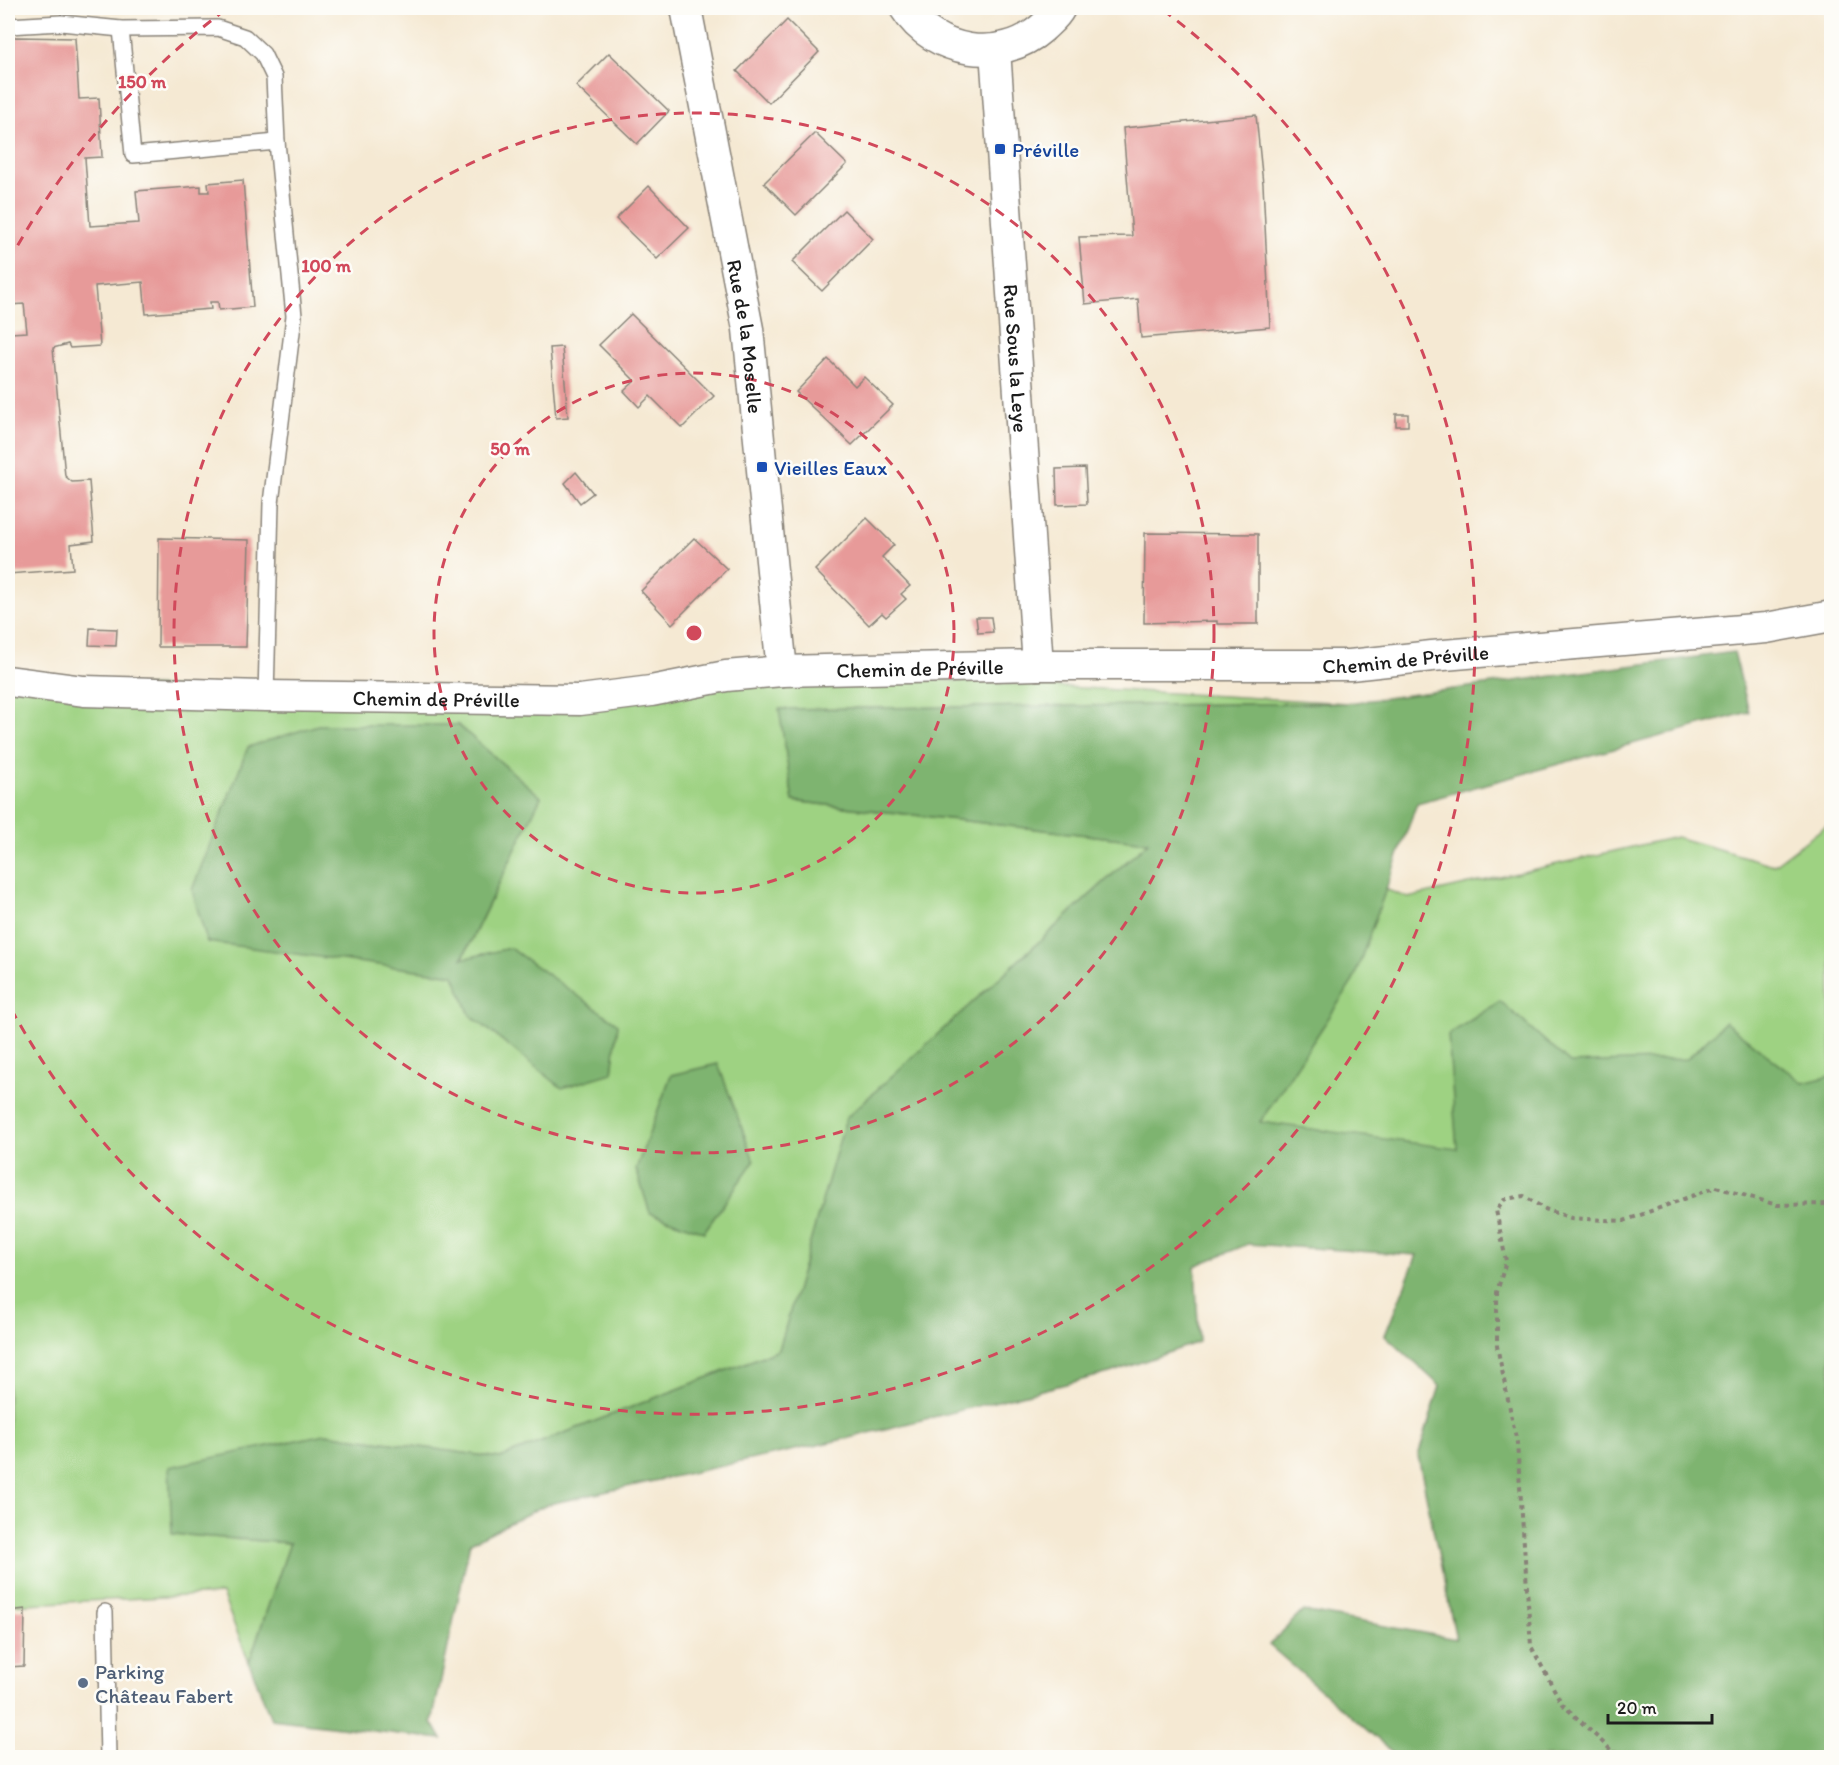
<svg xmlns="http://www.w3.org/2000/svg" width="1839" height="1765" font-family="Itim,sans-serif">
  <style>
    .green { fill: #9ed282; stroke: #5d774f; stroke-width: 1.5; fill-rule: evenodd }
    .forest { fill: #7eb470; stroke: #4d6846; stroke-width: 1.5 }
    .building { fill: #e79a99 }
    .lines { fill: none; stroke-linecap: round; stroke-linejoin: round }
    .service-casing { stroke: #888278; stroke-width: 18 }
    .minor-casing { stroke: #888278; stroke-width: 33 }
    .path { stroke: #888278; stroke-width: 4; stroke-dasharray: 4.5 4.5; stroke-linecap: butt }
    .service { stroke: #fff; stroke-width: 15 }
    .minor { stroke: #fff; stroke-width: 30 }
    .ring { fill: none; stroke: #d1495b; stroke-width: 3; stroke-dasharray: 10 8 }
    .transit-dot { fill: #1a4fb4; stroke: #fdfcf7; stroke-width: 2 }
    .service-dot { fill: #5c6f8a; stroke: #fdfcf7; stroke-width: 2 }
    .labels { text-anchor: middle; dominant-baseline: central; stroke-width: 5; stroke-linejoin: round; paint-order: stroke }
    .transit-label { font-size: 21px; fill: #164399; stroke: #fdfcf7; text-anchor: start }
    .street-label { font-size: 21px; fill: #1c1c1c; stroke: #fdfcf7 }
    .service-label { font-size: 21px; fill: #4e5e75; stroke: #fdfcf7; text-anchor: start }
    .centre { fill: #d1495b; stroke: #fdfcf7; stroke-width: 3 }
    .ring-label { font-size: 18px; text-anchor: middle; font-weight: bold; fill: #d1495b; stroke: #fdfcf7; stroke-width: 5; stroke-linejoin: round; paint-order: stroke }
  </style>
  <rect width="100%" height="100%" fill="#fdfcf7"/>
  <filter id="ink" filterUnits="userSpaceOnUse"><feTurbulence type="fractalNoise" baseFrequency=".0167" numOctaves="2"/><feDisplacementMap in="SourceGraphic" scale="12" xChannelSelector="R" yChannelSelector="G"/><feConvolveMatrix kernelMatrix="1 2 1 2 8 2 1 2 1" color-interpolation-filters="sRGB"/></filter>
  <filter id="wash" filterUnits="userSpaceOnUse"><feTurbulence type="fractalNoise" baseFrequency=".008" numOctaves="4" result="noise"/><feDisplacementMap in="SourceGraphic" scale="24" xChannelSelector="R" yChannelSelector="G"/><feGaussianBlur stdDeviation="1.35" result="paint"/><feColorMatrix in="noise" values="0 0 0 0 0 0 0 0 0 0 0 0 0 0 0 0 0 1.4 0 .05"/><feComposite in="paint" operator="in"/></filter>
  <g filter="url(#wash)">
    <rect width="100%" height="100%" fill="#f5e9d3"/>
    <!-- green -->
    <g class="green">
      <path d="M782,671L1348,703L780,709L793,801L1148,842L847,1118L779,1350L500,1458L325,1434L173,1534L290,1543L249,1662L222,1594L8,1605V681L543,700ZM458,725L540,798L462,960L510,948L617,1024L612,1073L470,1015L455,975Z"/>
      <polygon points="1831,822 1831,1128 1420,1168 952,1095 1336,870 1408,898 1676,837 1774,865"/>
    </g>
    <!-- forest -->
    <g class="forest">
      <polygon points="1734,652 1749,712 1417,803 1353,981 1260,1122 1457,1149 1448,1035 1500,1001 1570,1063 1687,1059 1725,1022 1803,1083 1831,1076 1831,1757 1398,1757 1269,1645 1303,1611 1456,1639 1418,1456 1440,1386 1385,1335 1417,1255 1248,1244 1195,1266 1199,1342 1110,1373 849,1438 545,1505 470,1543 432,1722 442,1739 271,1719 249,1662 290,1543 172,1534 169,1467 325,1434 500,1458 779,1350 846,1118 1148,842 793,801 779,709 1348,703"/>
      <polygon points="318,725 458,725 541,797 462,959 510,948 618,1024 612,1073 562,1088 470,1015 454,975 207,942 192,890 248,747"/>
      <polygon points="718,1064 754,1161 704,1232 650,1213 636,1169 671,1075"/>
    </g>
    <g id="blocks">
      <!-- building -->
      <g class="building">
        <polygon points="787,20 819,52 769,103 737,71"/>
        <polygon points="16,37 75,38 79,99 99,98 102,157 85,158 90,226 139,223 136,191 201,186 201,192 209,192 208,183 243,180 253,307 219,310 218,302 210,302 211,309 146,314 143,282 95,286 100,346 70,348 68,344 53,348 65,476 72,482 89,481 94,541 71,544 73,569 8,574 8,319 10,333 27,332 24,304 8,305 8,38"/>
        <polygon points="609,53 669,111 637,144 576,86"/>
        <polygon points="1256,115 1263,184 1270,327 1141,338 1138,299 1085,304 1079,237 1132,236 1123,128"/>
        <polygon points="815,133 847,164 796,215 764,183"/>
        <polygon points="649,186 689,228 657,259 616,219"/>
        <polygon points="844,210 873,239 822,291 792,262"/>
        <polygon points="631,314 714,396 682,428 650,396 639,407 624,391 635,381 599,345"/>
        <polygon points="562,347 568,417 556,418 550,348"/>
        <polygon points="828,359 855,386 864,377 893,405 852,445 796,392"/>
        <rect x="1396" y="414" width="12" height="12"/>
        <polygon points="1085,468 1087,504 1057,505 1056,469"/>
        <polygon points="576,472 593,493 580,503 565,483"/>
        <polygon points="867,518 894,545 882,557 910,586 901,594 906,599 886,617 882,613 869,625 815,570"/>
        <polygon points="1145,533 1258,534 1258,624 1217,624 1217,621 1144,623"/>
        <polygon points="159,538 249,540 246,647 158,647"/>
        <polygon points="694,538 727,569 672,624 641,591"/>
        <polygon points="976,617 991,617 993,632 978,633"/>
        <polygon points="90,628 117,629 116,646 89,645"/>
        <polygon points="25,1609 24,1666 8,1667 8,1611"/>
      </g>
    </g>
  </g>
  <g filter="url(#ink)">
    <use href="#blocks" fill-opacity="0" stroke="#888278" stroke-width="1.5"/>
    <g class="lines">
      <!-- service casing -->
      <g class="service-casing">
        <g id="service">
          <polyline points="8,26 61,23 121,29 218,28 245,37 263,54 274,77 277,142 294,316 271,503 266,696"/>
          <polyline points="121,29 133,155 277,142"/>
          <polyline points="105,1612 108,1758"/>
        </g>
      </g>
      <!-- minor casing -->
      <g class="minor-casing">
        <g id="minor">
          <path id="s1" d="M686,8L748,329L782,671"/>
          <path d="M905,8C934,54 1001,64 1042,28C1049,21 1056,16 1060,8"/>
          <path id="s2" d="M995,50L1038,665"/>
          <path id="s3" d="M8,681L84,691L266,696L580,700L651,691L726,676L782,671L1038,665H1350L1432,656L1766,628L1832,616"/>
        </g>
      </g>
      <!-- path -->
      <polyline class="path" points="1645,1758 1613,1752 1562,1704 1531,1646 1517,1443 1497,1346 1497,1292 1506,1261 1496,1210 1505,1199 1524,1196 1545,1209 1571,1218 1624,1221 1716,1187 1777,1205 1832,1204"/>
      <!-- service -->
      <use href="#service" class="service"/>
      <!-- minor -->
      <use href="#minor" class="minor"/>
    </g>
  </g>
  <!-- distance rings -->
  <g class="ring">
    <circle cx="694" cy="633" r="260"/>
    <circle cx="694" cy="633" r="520"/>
    <path d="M9 261A780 780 0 0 1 225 10M1163 10A780 780 0 1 1 9 1005"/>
  </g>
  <!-- markers -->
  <g class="transit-dot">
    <rect x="994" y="143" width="12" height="12" rx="3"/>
    <rect x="756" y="461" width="12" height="12" rx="3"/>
  </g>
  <circle class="service-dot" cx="83" cy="1683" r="6"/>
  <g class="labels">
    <!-- transit labels -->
    <g class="transit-label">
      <text x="1012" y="149">Préville</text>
      <text x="774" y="467">Vieilles Eaux</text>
    </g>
    <!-- street labels -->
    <g class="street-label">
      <text stroke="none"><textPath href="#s1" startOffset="334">Rue de la Moselle</textPath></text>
      <text stroke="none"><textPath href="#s2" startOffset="309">Rue Sous la Leye</textPath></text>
      <text stroke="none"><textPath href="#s3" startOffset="1401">Chemin de Préville</textPath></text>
      <text stroke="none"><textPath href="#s3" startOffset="915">Chemin de Préville</textPath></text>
      <text stroke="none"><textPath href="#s3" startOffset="429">Chemin de Préville</textPath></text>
    </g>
    <!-- service labels -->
    <g class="service-label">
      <text x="95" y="1671">Parking<tspan x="95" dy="24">Château Fabert</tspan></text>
    </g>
  </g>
  <circle cx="694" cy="633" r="9" class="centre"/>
  <g class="ring-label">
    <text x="142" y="88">150 m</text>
    <text x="326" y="272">100 m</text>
    <text x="510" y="455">50 m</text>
  </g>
  <!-- margin -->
  <rect width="1839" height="1765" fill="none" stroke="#fdfcf7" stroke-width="30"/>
  <!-- scale -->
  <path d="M1608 1714v9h104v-9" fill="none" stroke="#1c1c1c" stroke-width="3"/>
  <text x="1617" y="1714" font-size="18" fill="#1c1c1c" stroke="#fdfcf7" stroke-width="4.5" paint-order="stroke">20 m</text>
</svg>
